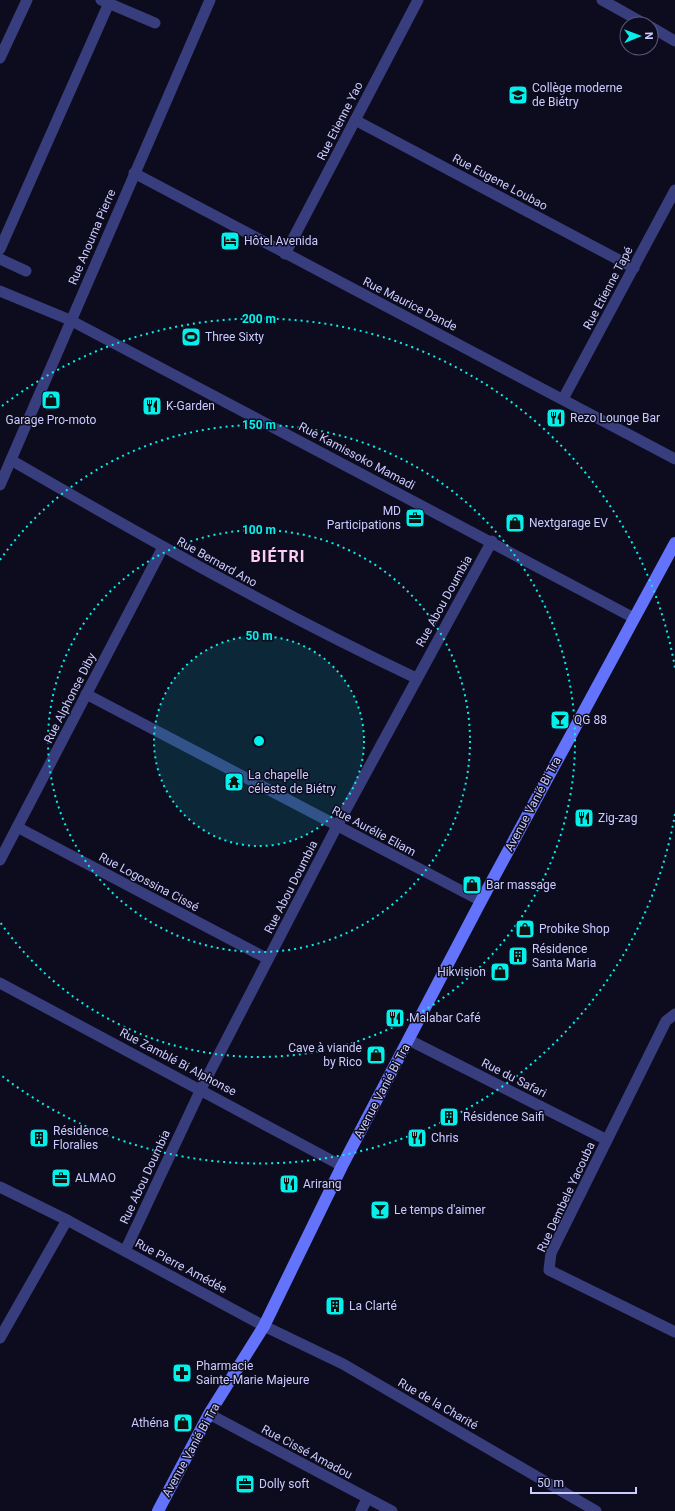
<svg xmlns="http://www.w3.org/2000/svg" width="675" height="1511" font-family="Roboto,sans-serif">
  <style>
    .lines { fill: none; stroke-linecap: round; stroke-linejoin: round }
    .street { stroke: #383e7d; stroke-width: 11 }
    .secondary { stroke: #6473fc; stroke-width: 12 }
    .ring { fill: none; stroke: #04f1eb; stroke-width: 2; stroke-dasharray: 2 4 }
    .labels { text-anchor: middle; dominant-baseline: central; stroke-width: 3; stroke-linejoin: round; paint-order: stroke }
    .poi-label { font-size: 12px; fill: #cbcbfe; stroke: #0d0c1f; text-anchor: start }
    .street-label { font-size: 12px; fill: #cbcbfe; stroke: #0d0c1f }
    .district-label { font-size: 16px; font-weight: bold; letter-spacing: 1px; fill: #fecdf2; stroke: #0d0c1f }
    .centre { fill: #04f1eb; stroke: #0d0c1f; stroke-width: 2 }
    .ring-label { font-size: 12px; text-anchor: middle; font-weight: bold; fill: #04f1eb; stroke: #0d0c1f; stroke-width: 3; stroke-linejoin: round; paint-order: stroke }
  </style>
  <rect width="100%" height="100%" fill="#0d0c1f"/>
  <g class="lines">
    <!-- street -->
    <g class="street">
      <polyline points="101,0 155,23"/>
      <polyline points="602,0 645,24"/>
      <polyline points="651,27 675,41"/>
      <polyline points="0,58 27,0"/>
      <polyline points="355,120 634,268"/>
      <polyline points="134,173 675,459"/>
      <polyline points="0,249 109,3"/>
      <polyline points="285,254 418,0"/>
      <polyline points="0,259 26,271"/>
      <polyline points="0,291 70,320 634,618"/>
      <polyline points="563,399 675,190"/>
      <path d="M11,460C144,537 277,612 416,678"/>
      <polyline points="0,485 210,0"/>
      <polyline points="86,694 481,901"/>
      <polyline points="17,827 268,959"/>
      <polyline points="0,860 163,547"/>
      <polyline points="0,983 342,1166"/>
      <polyline points="675,1014 666,1021 551,1253 549,1270 675,1332"/>
      <polyline points="409,1040 607,1140"/>
      <polyline points="0,1187 67,1220 264,1326 343,1364 596,1511"/>
      <polyline points="125,1251 201,1089 337,826 492,541"/>
      <polyline points="0,1338 67,1220"/>
      <polyline points="209,1414 392,1511"/>
      <polyline points="361,1511 367,1499"/>
    </g>
    <!-- secondary -->
    <polyline class="secondary" points="158,1511 209,1414 264,1326 342,1166 481,901 675,543"/>
  </g>
  <!-- distance rings -->
  <circle cx="259" cy="741" r="105" fill="#04f1eb" fill-opacity=".12"/>
  <g class="ring">
    <circle cx="259" cy="741" r="105"/>
    <circle cx="259" cy="741" r="211"/>
    <path d="M0 560A316 316 0 1 1 0 922"/>
    <path d="M675 814A422 422 0 0 1 2 1076M2 406A422 422 0 0 1 675 668"/>
  </g>
  <!-- icons -->
  <defs>
    <g id="school-square" transform="scale(1)"><rect x="-9" y="-9" width="18" height="18" rx="4" fill="#04f1eb" stroke="#0d0c1f"/><path d="M0-5L7-2L0 1L-7-2ZM-4 1L0 2.5L4 1V4Q0 6-4 4Z" fill="#111"/></g>
    <g id="hotel-square" transform="scale(1)"><rect x="-9" y="-9" width="18" height="18" rx="4" fill="#04f1eb" stroke="#0d0c1f"/><path d="M-6-4.5h1.5V1H6V5H4.5V3h-9V5H-6ZM-4 0a1.8 1.8 0 1 1 3.6 0ZM.5 0V-2.5h3Q6-2.5 6 0Z" fill="#111"/></g>
    <g id="stadium-square" transform="scale(1)"><rect x="-9" y="-9" width="18" height="18" rx="4" fill="#04f1eb" stroke="#0d0c1f"/><path d="M0-5a6.5 5 0 1 0 0 10a6.5 5 0 1 0 0-10ZM-3.5-1.8h7v3.6h-7Z" fill="#111"/></g>
    <g id="shop-square" transform="scale(1)"><rect x="-9" y="-9" width="18" height="18" rx="4" fill="#04f1eb" stroke="#0d0c1f"/><path d="M-5-2.5h2.3a2.7 3.5 0 0 1 5.4 0H5L5.5 6h-11ZM-1.5-2.5h3a1.5 2.3 0 0 0-3 0Z" fill="#111"/></g>
    <g id="restaurant-square" transform="scale(1)"><rect x="-9" y="-9" width="18" height="18" rx="4" fill="#04f1eb" stroke="#0d0c1f"/><path d="M-5-6h1v4h1v-4h1v4h1v-4h1v5L-1.5 .5V6h-2V.5L-5-1ZM5-6V6H3V1.5H1.5Q1.5-4 5-6Z" fill="#111"/></g>
    <g id="office-square" transform="scale(1)"><rect x="-9" y="-9" width="18" height="18" rx="4" fill="#04f1eb" stroke="#0d0c1f"/><path d="M-6-3h4V-5.5h4V-3h4V5H-6ZM-1-4.5V-3h2v-1.5ZM-6 0V1H6V0Z" fill="#111"/></g>
    <g id="bar-square" transform="scale(1)"><rect x="-9" y="-9" width="18" height="18" rx="4" fill="#04f1eb" stroke="#0d0c1f"/><path d="M-6-5H6L.8 .8V4.5H3.5V6h-7V4.5H-.8V.8Z" fill="#111"/></g>
    <g id="temple-square" transform="scale(1)"><rect x="-9" y="-9" width="18" height="18" rx="4" fill="#04f1eb" stroke="#0d0c1f"/><path d="M0-6L5-2H3V0L6.5 2.5H4V6H1.5V3h-3V6H-4V2.5H-6.5L-3 0V-2H-5Z" fill="#111"/></g>
    <g id="building-square" transform="scale(1)"><rect x="-9" y="-9" width="18" height="18" rx="4" fill="#04f1eb" stroke="#0d0c1f"/><path d="M-4-6H4V6H1V3H-1V6H-4ZM-2.5-4.3h1.7v1.8h-1.7ZM.8-4.3h1.7v1.8H.8ZM-2.5-1h1.7V.8h-1.7ZM.8-1h1.7V.8H.8Z" fill="#111"/></g>
    <g id="pharmacy-square" transform="scale(1)"><rect x="-9" y="-9" width="18" height="18" rx="4" fill="#04f1eb" stroke="#0d0c1f"/><path d="M-2-6h4v4h4v4h-4v4h-4v-4h-4v-4h4Z" fill="#111"/></g>
  </defs>
  <g fill-rule="evenodd">
    <use href="#school-square" x="518" y="95"/>
    <use href="#hotel-square" x="230" y="241"/>
    <use href="#stadium-square" x="191" y="337"/>
    <use href="#shop-square" x="51" y="400"/>
    <use href="#restaurant-square" x="152" y="406"/>
    <use href="#restaurant-square" x="556" y="418"/>
    <use href="#office-square" x="415" y="518"/>
    <use href="#shop-square" x="515" y="523"/>
    <use href="#bar-square" x="560" y="720"/>
    <use href="#temple-square" x="234" y="782"/>
    <use href="#restaurant-square" x="584" y="818"/>
    <use href="#shop-square" x="472" y="885"/>
    <use href="#shop-square" x="525" y="929"/>
    <use href="#building-square" x="518" y="956"/>
    <use href="#shop-square" x="500" y="972"/>
    <use href="#restaurant-square" x="395" y="1018"/>
    <use href="#shop-square" x="376" y="1055"/>
    <use href="#building-square" x="449" y="1117"/>
    <use href="#building-square" x="39" y="1138"/>
    <use href="#restaurant-square" x="417" y="1138"/>
    <use href="#office-square" x="61" y="1178"/>
    <use href="#restaurant-square" x="289" y="1184"/>
    <use href="#bar-square" x="380" y="1210"/>
    <use href="#building-square" x="335" y="1306"/>
    <use href="#pharmacy-square" x="182" y="1373"/>
    <use href="#shop-square" x="183" y="1423"/>
    <use href="#office-square" x="245" y="1484"/>
  </g>
  <g class="labels">
    <!-- poi labels -->
    <g class="poi-label">
      <text x="532" y="88">Collège moderne<tspan x="532" dy="14">de Biétry</tspan></text>
      <text x="244" y="241">Hôtel Avenida</text>
      <text x="205" y="337">Three Sixty</text>
      <text x="166" y="406">K-Garden</text>
      <text x="570" y="418">Rezo Lounge Bar</text>
      <text x="51" y="420" text-anchor="middle">Garage Pro-moto</text>
      <text x="401" y="511" text-anchor="end">MD<tspan x="401" dy="14">Participations</tspan></text>
      <text x="529" y="523">Nextgarage EV</text>
      <text x="574" y="720">QG 88</text>
      <text x="248" y="775">La chapelle<tspan x="248" dy="14">céleste de Biétry</tspan></text>
      <text x="598" y="818">Zig-zag</text>
      <text x="486" y="885">Bar massage</text>
      <text x="539" y="929">Probike Shop</text>
      <text x="532" y="949">Résidence<tspan x="532" dy="14">Santa Maria</tspan></text>
      <text x="486" y="972" text-anchor="end">Hikvision</text>
      <text x="409" y="1018">Malabar Café</text>
      <text x="362" y="1048" text-anchor="end">Cave à viande<tspan x="362" dy="14">by Rico</tspan></text>
      <text x="463" y="1117">Résidence Saifi</text>
      <text x="53" y="1131">Résidence<tspan x="53" dy="14">Floralies</tspan></text>
      <text x="431" y="1138">Chris</text>
      <text x="75" y="1178">ALMAO</text>
      <text x="303" y="1184">Arirang</text>
      <text x="394" y="1210">Le temps d'aimer</text>
      <text x="349" y="1306">La Clarté</text>
      <text x="196" y="1366">Pharmacie<tspan x="196" dy="14">Sainte-Marie Majeure</tspan></text>
      <text x="169" y="1423" text-anchor="end">Athéna</text>
      <text x="259" y="1484">Dolly soft</text>
    </g>
    <!-- street labels -->
    <g class="street-label">
      <text transform="translate(340 121) rotate(-63)">Rue Etienne Yao</text>
      <text transform="translate(500 182) rotate(28)">Rue Eugene Loubao</text>
      <text transform="translate(92 237) rotate(-67)">Rue Anouma Pierre</text>
      <text transform="translate(608 288) rotate(-62)">Rue Etienne Tapé</text>
      <text transform="translate(410 304) rotate(27)">Rue Maurice Dande</text>
      <text transform="translate(357 456) rotate(28)">Rue Kamissoko Mamadi</text>
      <text transform="translate(217 562) rotate(29)">Rue Bernard Ano</text>
      <text transform="translate(444 601) rotate(-61)">Rue Abou Doumbia</text>
      <text transform="translate(70 698) rotate(-63)">Rue Alphonse Diby</text>
      <text transform="translate(533 804) rotate(-62)">Avenue Vanié Bi Tra</text>
      <text transform="translate(374 831) rotate(28)">Rue Aurélie Eliam</text>
      <text transform="translate(149 882) rotate(28)">Rue Logossina Cissé</text>
      <text transform="translate(291 887) rotate(-63)">Rue Abou Doumbia</text>
      <text transform="translate(178 1062) rotate(28)">Rue Zamblé Bi Alphonse</text>
      <text transform="translate(514 1078) rotate(27)">Rue du Safari</text>
      <text transform="translate(382 1091) rotate(-62)">Avenue Vanié Bi Tra</text>
      <text transform="translate(145 1177) rotate(-65)">Rue Abou Doumbia</text>
      <text transform="translate(566 1197) rotate(-65)">Rue Dembele Yacouba</text>
      <text transform="translate(181 1266) rotate(28)">Rue Pierre Amédée</text>
      <text transform="translate(438 1404) rotate(30)">Rue de la Charité</text>
      <text transform="translate(191 1450) rotate(-61)">Avenue Vanié Bi Tra</text>
      <text transform="translate(307 1452) rotate(28)">Rue Cissé Amadou</text>
    </g>
    <!-- district labels -->
    <g class="district-label">
      <text x="278" y="556">BIÉTRI</text>
    </g>
  </g>
  <circle cx="259" cy="741" r="6" class="centre"/>
  <g class="ring-label">
    <text x="259" y="323">200 m</text>
    <text x="259" y="429">150 m</text>
    <text x="259" y="534">100 m</text>
    <text x="259" y="640">50 m</text>
  </g>
  <!-- north arrow -->
  <g transform="translate(639 36) rotate(89)"><circle r="19" fill="#0d0c1f" stroke="#595878"/>
  <path d="M0-3L7 15L0 10L-7 15Z" fill="#04f1eb"/>
  <text y="-6" font-size="11" font-weight="bold" text-anchor="middle" fill="#cbcbfe">N</text>
  </g>
  <!-- scale -->
  <path d="M531 1487v6h105v-6" fill="none" stroke="#cbcbfe" stroke-width="2"/>
  <text x="537" y="1487" font-size="12" fill="#cbcbfe" stroke="#0d0c1f" stroke-width="3" paint-order="stroke">50 m</text>
</svg>
